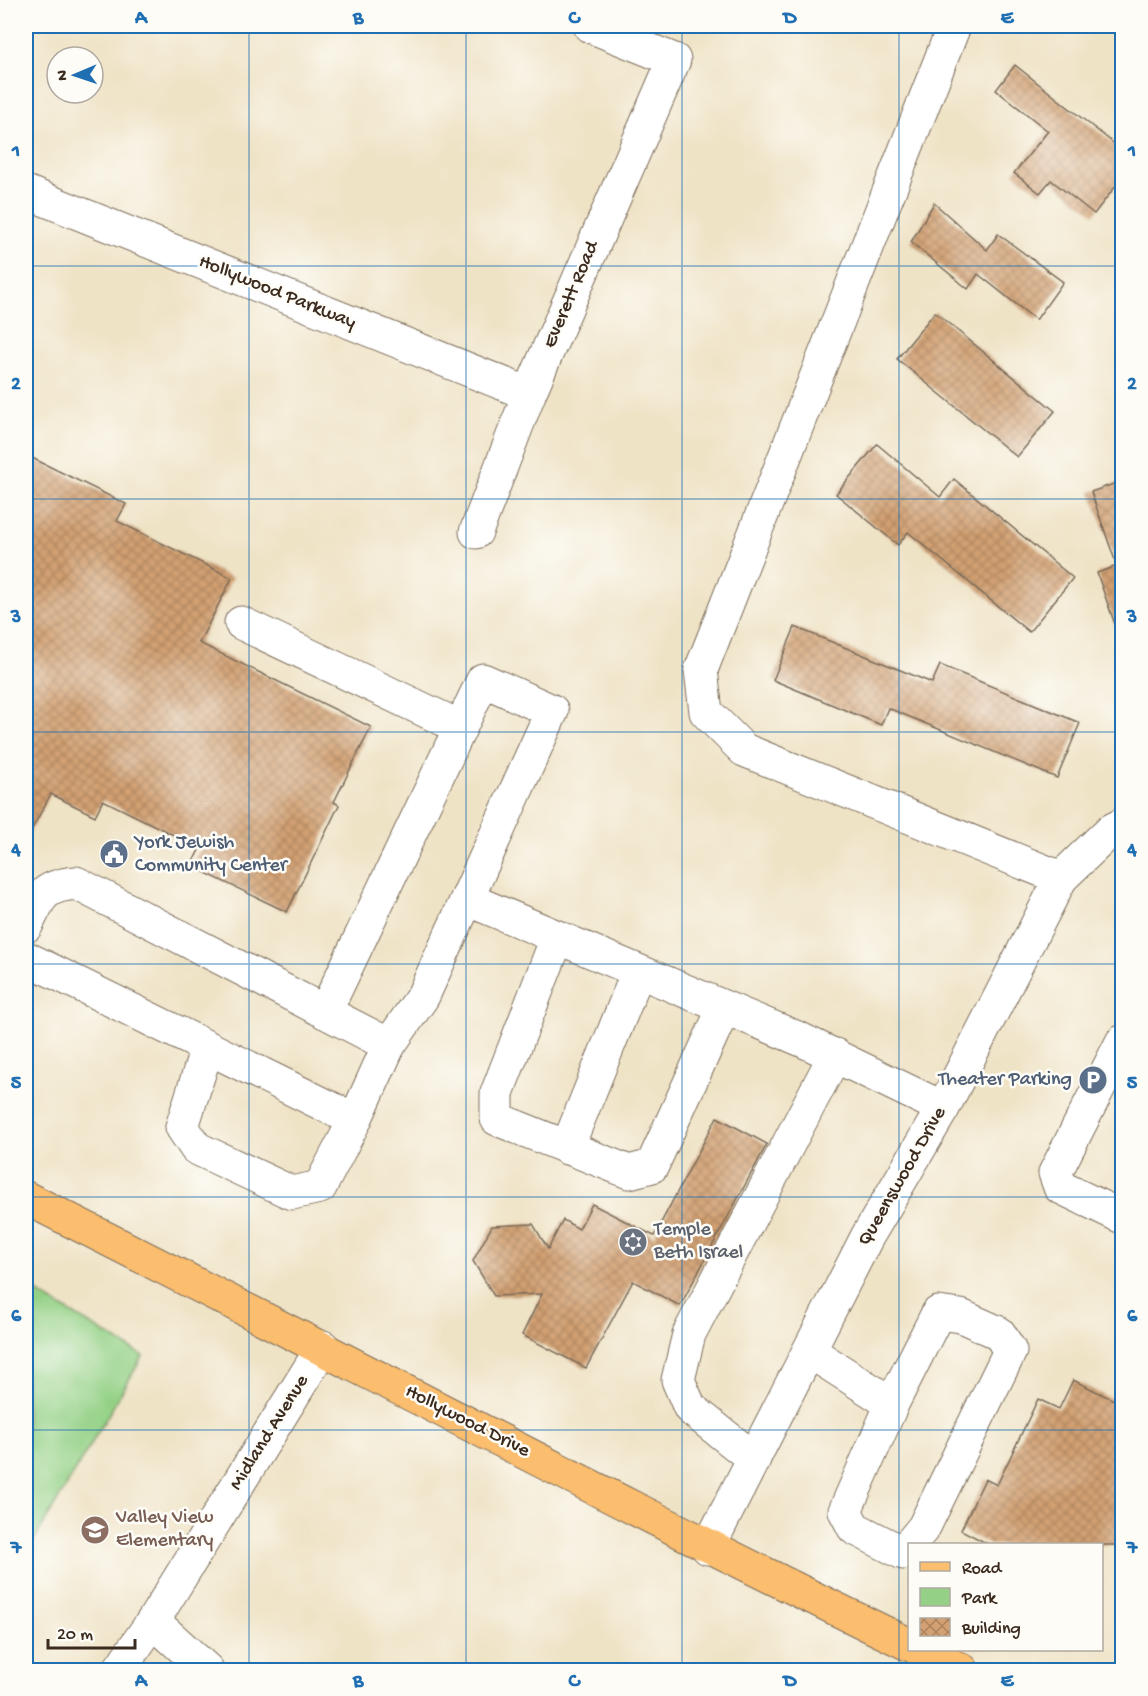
<svg xmlns="http://www.w3.org/2000/svg" width="1148" height="1696" font-family="'Gochi Hand',sans-serif">
  <style>
    .green { fill: #94d187; stroke: #687e52; stroke-width: 1.5 }
    .building { fill: url(#building-cross-hatch) }
    .lines { fill: none; stroke-linecap: round; stroke-linejoin: round }
    .minor-casing { stroke: #7a6b59; stroke-width: 35 }
    .major-casing { stroke: #7a6b59; stroke-width: 35 }
    .minor { stroke: #fff; stroke-width: 33 }
    .major { stroke: #fbbd6e; stroke-width: 33 }
    .grid { fill: none; stroke: #1f6fb2; stroke-width: 1.5; stroke-opacity: 0.55 }
    .labels { text-anchor: middle; dominant-baseline: central; stroke-width: 5; stroke-linejoin: round; paint-order: stroke }
    .street-label { font-size: 20px; fill: #3b2a1e; stroke: #fdfcf7 }
    .service-label { font-size: 20px; fill: #4e5e75; stroke: #fdfcf7; text-anchor: start }
    .worship-label { font-size: 20px; fill: #5b616d; stroke: #fdfcf7; text-anchor: start }
    .education-label { font-size: 20px; fill: #785e54; stroke: #fdfcf7; text-anchor: start }
    .neatline { fill: none; stroke: #1f6fb2; stroke-width: 2 }
    .grid-label { font-size: 20px; text-anchor: middle; font-weight: bold; fill: #1f6fb2 }
  </style>
  <defs>
    <pattern id="building-cross-hatch" width="8" height="8" patternUnits="userSpaceOnUse" patternTransform="scale(1.5)"><rect width="8" height="8" fill="#d2a072"/><path d="M0 0l8 8M0 8l8-8" fill="none" stroke="#ac835d"/></pattern>
  </defs>
  <rect width="100%" height="100%" fill="#fdfcf7"/>
  <filter id="ink" filterUnits="userSpaceOnUse"><feTurbulence type="fractalNoise" baseFrequency=".0167" numOctaves="2"/><feDisplacementMap in="SourceGraphic" scale="12" xChannelSelector="R" yChannelSelector="G"/><feConvolveMatrix kernelMatrix="1 2 1 2 8 2 1 2 1" color-interpolation-filters="sRGB"/></filter>
  <filter id="wash" filterUnits="userSpaceOnUse"><feTurbulence type="fractalNoise" baseFrequency=".008" numOctaves="4" result="noise"/><feDisplacementMap in="SourceGraphic" scale="24" xChannelSelector="R" yChannelSelector="G"/><feGaussianBlur stdDeviation="1.35" result="paint"/><feColorMatrix in="noise" values="0 0 0 0 0 0 0 0 0 0 0 0 0 0 0 0 0 1.4 0 .05"/><feComposite in="paint" operator="in"/></filter>
  <g filter="url(#wash)">
    <rect width="100%" height="100%" fill="#efe3c6"/>
    <!-- green -->
    <polygon class="green" points="26,1286 143,1356 26,1554"/>
    <g id="blocks">
      <!-- building -->
      <g class="building">
        <polygon points="1015,65 1122,150 1122,178 1094,214 1051,180 1040,193 1014,173 1048,131 996,90"/>
        <polygon points="934,203 987,250 998,234 1063,282 1036,320 978,274 968,289 911,242"/>
        <polygon points="935,312 1055,411 1017,457 897,359"/>
        <polygon points="877,444 940,497 954,479 1073,578 1029,632 908,532 898,545 836,494"/>
        <polygon points="26,455 126,504 117,521 232,578 199,643 371,727 334,802 339,805 287,912 191,866 200,848 103,800 95,816 51,794 26,840"/>
        <polygon points="1122,481 1122,636 1119,636 1097,573 1117,566 1091,492"/>
        <polygon points="795,627 932,683 940,665 1080,723 1057,778 888,708 881,725 773,680"/>
        <polygon points="717,1117 767,1144 680,1306 633,1281 586,1368 522,1335 542,1294 494,1296 473,1261 492,1226 533,1224 548,1249 563,1220 579,1229 592,1204 654,1236"/>
        <polygon points="1073,1380 1122,1404 1122,1545 990,1545 961,1530 985,1479 997,1485 1038,1399 1059,1409"/>
      </g>
    </g>
  </g>
  <g filter="url(#ink)">
    <use href="#blocks" fill-opacity="0" stroke="#7a6b59" stroke-width="1.5"/>
    <g class="lines">
      <!-- minor casing -->
      <g class="minor-casing">
        <g id="minor">
          <polyline points="954,26 701,670 706,712 744,750 1061,878"/>
          <polyline points="26,192 529,394"/>
          <polyline points="476,532 529,394 674,60 590,26"/>
          <polyline points="241,623 460,727"/>
          <polyline points="467,899 802,1040 943,1108"/>
          <path d="M26,926C40,897 42,886 76,883L389,1045L355,1120L26,958"/>
          <polyline points="557,938 497,1093 497,1119 629,1172 652,1166 724,1008"/>
          <polyline points="325,1012 483,680 552,711 423,996 389,1045"/>
          <polyline points="1122,1042 1055,1173 1060,1187 1122,1217"/>
          <polyline points="207,1048 182,1127 196,1148 292,1193 320,1187 355,1120"/>
          <polyline points="567,1148 638,972"/>
          <polyline points="809,1351 892,1404"/>
          <polyline points="754,1459 690,1408 678,1380 689,1334 835,1055"/>
          <polyline points="910,1546 903,1553 854,1528 845,1511 892,1404 938,1313 961,1316 999,1333 1010,1351 924,1527 910,1544"/>
          <polyline points="708,1548 867,1237 943,1108 1061,878 1110,831 1122,825"/>
          <polyline points="153,1621 207,1670"/>
          <polyline points="119,1670 153,1621 323,1347"/>
        </g>
      </g>
      <!-- major casing -->
      <g class="major-casing">
        <g id="major">
          <path d="M26,1198C321,1346 612,1501 910,1645"/>
          <polyline points="919,1650 962,1670"/>
        </g>
      </g>
      <!-- minor -->
      <use href="#minor" class="minor"/>
      <!-- major -->
      <use href="#major" class="major"/>
    </g>
  </g>
  <!-- grid -->
  <path class="grid" d="M249,26V1670M466,26V1670M682,26V1670M899,26V1670M26,266H1122M26,499H1122M26,732H1122M26,964H1122M26,1197H1122M26,1430H1122"/>
  <!-- icons -->
  <defs>
    <g id="civic-disc" transform="scale(1.5)"><circle r="9.5" fill="#5c6f8a" stroke="#fdfcf7"/><path d="M-.6-6.5H3V-4.5H.6V-3L4-1V1h2V6H-6V1h2V-1L-.6-3ZM-1.2 2.5V6h2.4V2.5Z" fill="#fff"/></g>
    <g id="parking-disc" transform="scale(1.5)"><circle r="9.5" fill="#5c6f8a" stroke="#fdfcf7"/><path d="M-3.5-5.5H1a3.5 3.5 0 0 1 0 7H-1V5.5H-3.5ZM-1-3.4V-.6H.8a1.4 1.4 0 0 0 0-2.8Z" fill="#fff"/></g>
    <g id="synagogue-disc" transform="scale(1.5)"><circle r="9.5" fill="#6b7280" stroke="#fdfcf7"/><path d="M0-6.5L5.6 3.2H-5.6ZM0 6.5L5.6-3.2H-5.6Z" fill="#fff"/></g>
    <g id="school-disc" transform="scale(1.5)"><circle r="9.5" fill="#8d6e63" stroke="#fdfcf7"/><path d="M0-5L7-2L0 1L-7-2ZM-4 1L0 2.5L4 1V4Q0 6-4 4Z" fill="#fff"/></g>
  </defs>
  <g fill-rule="evenodd">
    <use href="#civic-disc" x="114" y="854"/>
    <use href="#parking-disc" x="1093" y="1080"/>
    <use href="#synagogue-disc" x="633" y="1242"/>
    <use href="#school-disc" x="95" y="1530"/>
  </g>
  <g class="labels">
    <!-- street labels -->
    <g class="street-label">
      <text transform="translate(277 293) rotate(22)">Hollywood Parkway</text>
      <text transform="translate(572 295) rotate(-67)">Everett Road</text>
      <text transform="translate(903 1177) rotate(-60)">Queenswood Drive</text>
      <text transform="translate(467 1422) rotate(27)">Hollywood Drive</text>
      <text transform="translate(270 1433) rotate(-58)">Midland Avenue</text>
    </g>
    <!-- service labels -->
    <g class="service-label">
      <text x="135" y="843">York Jewish<tspan x="135" dy="23">Community Center</tspan></text>
      <text x="1072" y="1080" text-anchor="end">Theater Parking</text>
    </g>
    <!-- worship labels -->
    <g class="worship-label">
      <text x="654" y="1230">Temple<tspan x="654" dy="23">Beth Israel</tspan></text>
    </g>
    <!-- education labels -->
    <g class="education-label">
      <text x="116" y="1518">Valley View<tspan x="116" dy="23">Elementary</tspan></text>
    </g>
  </g>
  <!-- margin -->
  <rect width="1148" height="1696" fill="none" stroke="#fdfcf7" stroke-width="66"/>
  <!-- legend -->
  <rect x="908" y="1543" width="195" height="108" fill="#fdfcf7" stroke="#afa8a0" stroke-width="1.5"/>
  <rect x="920" y="1562" width="30" height="9" fill="#fbbd6e" stroke="#afa8a0" stroke-width="1.5"/>
  <text x="962" y="1573" font-size="18" fill="#3b2a1e">Road</text>
  <rect x="920" y="1588" width="30" height="18" fill="#94d187" stroke="#afa8a0" stroke-width="1.5"/>
  <text x="962" y="1603" font-size="18" fill="#3b2a1e">Park</text>
  <rect x="920" y="1618" width="30" height="18" fill="url(#building-cross-hatch)" stroke="#afa8a0" stroke-width="1.5"/>
  <text x="962" y="1633" font-size="18" fill="#3b2a1e">Building</text>
  <!-- north arrow -->
  <g transform="translate(75 75) rotate(268)"><circle r="28" fill="#fdfcf7" stroke="#afa8a0" stroke-width="1.5"/>
  <path d="M0-4.5L10 22L0 15L-10 22Z" fill="#1f6fb2"/>
  <text y="-9" font-size="16" font-weight="bold" text-anchor="middle" fill="#3b2a1e">N</text>
  </g>
  <!-- scale -->
  <path d="M48 1639v9h87v-9" fill="none" stroke="#3b2a1e" stroke-width="3"/>
  <text x="57" y="1639" font-size="18" fill="#3b2a1e" stroke="#fdfcf7" stroke-width="4.5" paint-order="stroke">20 m</text>
  <rect x="33" y="33" width="1082" height="1630" class="neatline"/>
  <g class="grid-label">
    <text x="141" y="23">A</text>
    <text x="358" y="23">B</text>
    <text x="574" y="23">C</text>
    <text x="790" y="23">D</text>
    <text x="1007" y="23">E</text>
    <text x="16" y="156">1</text>
    <text x="1132" y="156">1</text>
    <text x="16" y="389">2</text>
    <text x="1132" y="389">2</text>
    <text x="16" y="622">3</text>
    <text x="1132" y="622">3</text>
    <text x="16" y="855">4</text>
    <text x="1132" y="855">4</text>
    <text x="16" y="1088">5</text>
    <text x="1132" y="1088">5</text>
    <text x="16" y="1321">6</text>
    <text x="1132" y="1321">6</text>
    <text x="16" y="1553">7</text>
    <text x="1132" y="1553">7</text>
    <text x="141" y="1686">A</text>
    <text x="358" y="1686">B</text>
    <text x="574" y="1686">C</text>
    <text x="790" y="1686">D</text>
    <text x="1007" y="1686">E</text>
  </g>
</svg>
